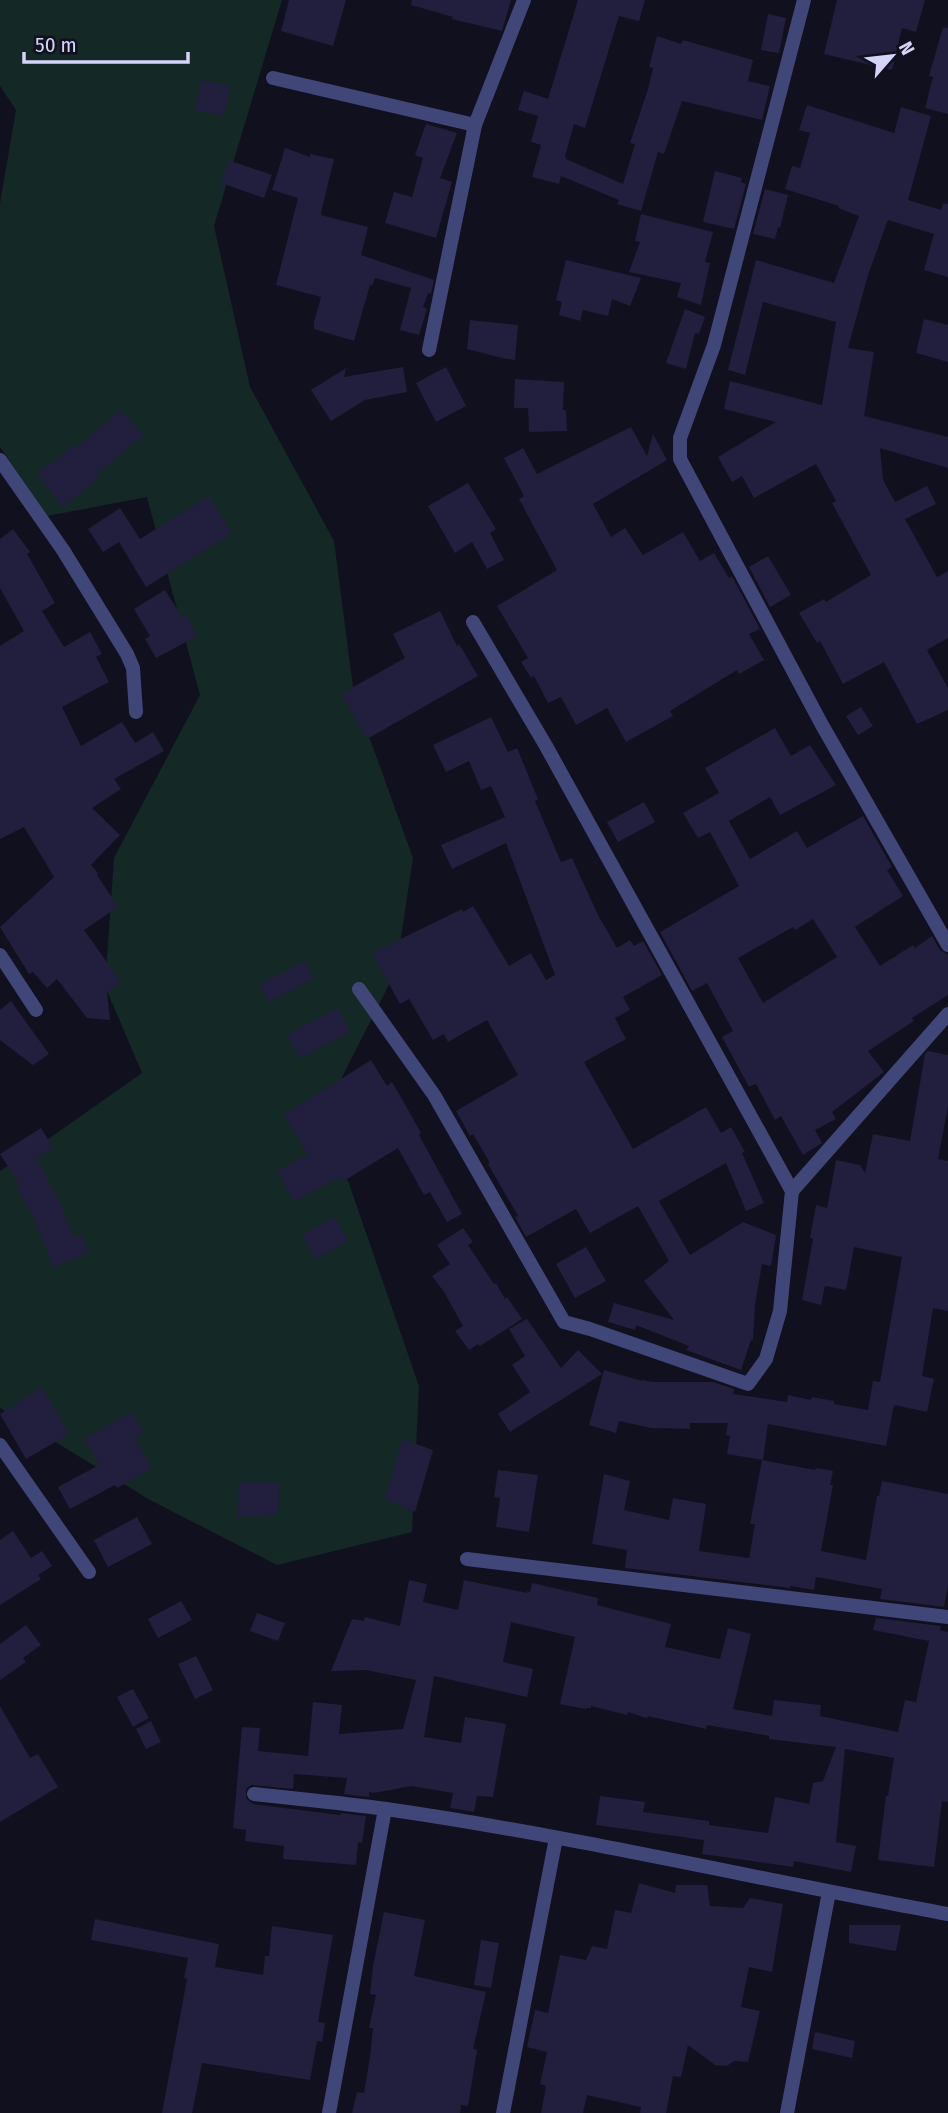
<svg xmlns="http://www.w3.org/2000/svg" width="948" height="2113" font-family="'Fira Sans Condensed',sans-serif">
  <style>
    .green { fill: #142825 }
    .building { fill: #211e3e; fill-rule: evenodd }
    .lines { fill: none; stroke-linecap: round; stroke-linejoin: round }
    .minor { stroke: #414678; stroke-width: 14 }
  </style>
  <rect width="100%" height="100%" fill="#11101f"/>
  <!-- green -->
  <polygon class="green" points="0,0 282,0 214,226 250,387 334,541 354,695 413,858 396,971 311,1138 346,1175 419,1386 412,1532 277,1565 150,1500 0,1408 0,1171 27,1154 142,1073 105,986 114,858 200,695 147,497 47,516 0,447 0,203 16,110 0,86"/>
  <!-- building -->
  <g class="building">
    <polygon points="289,0 346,0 333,46 281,31"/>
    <polygon points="412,0 511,0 502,31 452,19 453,17 411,5"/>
    <polygon points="578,0 645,0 639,21 619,16 585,128 574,124 565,156 566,159 623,184 635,144 630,143 648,89 653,68 649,67 657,36 681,44 683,40 753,60 748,81 770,86 762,120 682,101 664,154 658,152 641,211 617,204 619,200 561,176 559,184 532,177 541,145 531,142 538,116 518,110 524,91 548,99"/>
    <polygon points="837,0 925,0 916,32 902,28 892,70 824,54"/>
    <polygon points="768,14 786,18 779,53 761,50"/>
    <polygon points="943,27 948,28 948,114 925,108 933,77 929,76"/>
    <polygon points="202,80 231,86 224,116 195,110"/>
    <polygon points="807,105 894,133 901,107 931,116 908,200 941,210 943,203 948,204 948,277 924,270 934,234 888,220 868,275 848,348 874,352 864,416 948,437 948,468 880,448 883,480 895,502 927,486 936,504 905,519 937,577 948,571 948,638 927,650 948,688 948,710 917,724 884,662 843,684 820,641 817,643 799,613 824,599 826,602 871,575 832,503 836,501 816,464 754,498 742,476 732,482 718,457 776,422 724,409 730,381 822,405 836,322 763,302 745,375 728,370 756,260 834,283 859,216 838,208 839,206 785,189 792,166 800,168 810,133 799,130"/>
    <polygon points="426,124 457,133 440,178 452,182 436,238 385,223 394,192 412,197 423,158 415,155"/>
    <polygon points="285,148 310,157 310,154 334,159 321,213 321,215 368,227 361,255 434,280 431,294 428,293 423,307 427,309 419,335 400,330 411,288 375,278 372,286 370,285 354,341 314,329 314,322 321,297 276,285 298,198 272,190"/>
    <polygon points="228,160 272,175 264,198 221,183"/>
    <polygon points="715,171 742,178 741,182 746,184 734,229 703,222"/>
    <polygon points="765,189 788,195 780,228 778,227 775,239 753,234"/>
    <polygon points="641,214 713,232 705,262 710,263 701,305 677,297 681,283 629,272 640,242 635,241"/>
    <polygon points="566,260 641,278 630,306 612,299 608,316 583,310 580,321 559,315 562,302 556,300"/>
    <polygon points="685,309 705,317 699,334 695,333 686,369 666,363"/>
    <polygon points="924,319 948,325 948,362 916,353"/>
    <polygon points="470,320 518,325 515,360 502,358 467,349"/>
    <polygon points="403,367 407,392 365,400 331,421 311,390 346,368 344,377"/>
    <polygon points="446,367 466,406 436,422 416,383"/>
    <polygon points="515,379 564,382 563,410 566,410 567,431 529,432 528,408 514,408"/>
    <polygon points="121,410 143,435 97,474 100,477 63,507 37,474 74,445 76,448"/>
    <polygon points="631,427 647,456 653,434 667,460 593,504 611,537 625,528 643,555 683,532 700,561 714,553 729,578 732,576 760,629 749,634 764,660 739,674 737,670 670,711 673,716 626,742 607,708 576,725 561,697 548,703 534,676 531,678 521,662 528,658 497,606 557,570 519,499 524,496 504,458 523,448 537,474"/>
    <polygon points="468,483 496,529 490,533 504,560 487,569 472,542 455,553 428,506"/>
    <polygon points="209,496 232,533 146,587 119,542 103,552 88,529 120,508 140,539"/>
    <polygon points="13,529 30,552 27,554 55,603 42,611 64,647 90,632 102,654 96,657 109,682 62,707 81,746 122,722 135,743 153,732 164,751 114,779 121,789 92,808 120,835 91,865 98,873 97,875 118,907 84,930 121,982 107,992 110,1020 87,1018 57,979 47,988 33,972 29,974 0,927 54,877 24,827 0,839 0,646 24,631 0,588 0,539"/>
    <polygon points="768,556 791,595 770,607 749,567"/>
    <polygon points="165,590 182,617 186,615 197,636 156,658 145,639 150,636 134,609"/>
    <polygon points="440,611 457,646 459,644 478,676 367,739 341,694 405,658 393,634"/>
    <polygon points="861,707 873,726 858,735 846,716"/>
    <polygon points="491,717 508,752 517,748 538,799 535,801 561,862 572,858 598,915 617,948 630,940 634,946 643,941 662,975 623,997 630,1010 615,1018 626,1039 584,1062 633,1149 706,1107 721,1133 731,1127 745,1152 742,1153 764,1203 746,1211 726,1163 659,1201 690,1255 743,1222 776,1235 771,1266 762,1264 755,1305 753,1340 751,1340 741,1370 686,1350 689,1346 636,1325 635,1330 608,1322 614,1303 674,1320 644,1281 669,1261 638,1206 590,1233 576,1209 526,1237 515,1217 518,1216 488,1164 490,1163 473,1134 470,1136 456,1111 518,1075 487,1020 448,1042 444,1034 433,1040 409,999 400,1004 372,953 462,909 463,912 473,906 509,966 531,953 546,980 555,975 506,843 452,869 441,845 505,817 491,786 481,790 469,761 446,772 433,745"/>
    <path d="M775,728L791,756L810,745L836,785L780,815L770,797L729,821L750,859L797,831L807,848L863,816L892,867L887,870L903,896L855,927L880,966L913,945L915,948L932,936L940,950L948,955V995L912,1018L914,1021L868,1051L884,1072L832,1112L836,1119L815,1130L822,1143L803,1155L781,1116L775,1120L756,1084L749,1087L722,1037L733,1031L707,983L692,991L660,932L739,886L710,832L698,838L683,813L719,793L705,768ZM813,919L837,957L763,1003L738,958L793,927L795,930Z"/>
    <polygon points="644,802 655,822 618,842 607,822"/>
    <polygon points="305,961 314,978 269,1002 259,985"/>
    <polygon points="11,1001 49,1054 33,1065 0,1040 0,1010"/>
    <polygon points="338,1008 350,1032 300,1058 287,1035"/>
    <polygon points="928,1051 948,1055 948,1107 938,1159 948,1161 948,1311 933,1308 922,1376 934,1379 927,1412 894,1405 886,1446 768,1424 763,1460 727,1454 730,1436 726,1435 728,1423 690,1423 690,1429 651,1428 619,1421 616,1433 589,1425 604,1370 642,1381 642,1380 652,1382 713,1382 734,1389 733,1394 787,1402 788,1395 811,1400 812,1397 834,1401 834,1404 868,1410 873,1381 880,1382 902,1257 854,1247 846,1290 825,1286 821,1305 802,1300 813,1239 810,1238 816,1205 827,1208 836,1160 860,1165 865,1173 873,1134 910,1141 925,1054"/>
    <polygon points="371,1060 387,1086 392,1082 402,1099 421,1133 419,1135 462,1214 447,1222 430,1192 424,1195 398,1148 342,1182 340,1177 294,1202 277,1171 308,1154 284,1115"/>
    <polygon points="41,1128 53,1148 37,1158 60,1203 74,1237 82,1234 89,1253 53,1267 29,1206 27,1207 16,1187 20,1185 0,1154"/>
    <polygon points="334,1217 348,1241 316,1259 302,1235"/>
    <polygon points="463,1228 473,1242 468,1245 494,1284 496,1283 505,1299 507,1297 522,1319 480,1346 478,1344 469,1350 455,1331 463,1326 444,1292 432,1276 450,1264 437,1245"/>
    <polygon points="586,1247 606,1281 575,1298 556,1264"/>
    <polygon points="527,1319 561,1368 578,1350 602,1374 510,1432 498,1414 530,1392 512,1365 525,1356 509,1329"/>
    <polygon points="42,1387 69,1434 26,1459 0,1414"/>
    <polygon points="132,1412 144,1433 135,1438 152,1468 117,1488 115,1485 70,1509 58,1487 99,1465 84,1439"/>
    <polygon points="402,1439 433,1450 415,1512 385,1499"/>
    <polygon points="762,1460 815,1470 816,1468 833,1471 830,1485 833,1485 821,1551 866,1560 877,1496 879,1496 882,1481 948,1494 948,1585 944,1607 880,1599 882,1589 816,1577 814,1590 790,1586 790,1588 625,1568 627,1550 592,1544 604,1474 630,1481 624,1510 669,1520 673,1498 706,1504 699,1551 749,1558 755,1524 750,1524"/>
    <polygon points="498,1470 538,1475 529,1532 496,1527 500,1498 494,1497"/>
    <polygon points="239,1481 280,1483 278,1514 238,1517"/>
    <polygon points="137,1517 152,1544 108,1567 94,1540"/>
    <polygon points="13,1531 31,1558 42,1551 52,1566 38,1575 41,1579 0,1605 0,1540"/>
    <polygon points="409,1580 427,1584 423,1602 458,1610 464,1580 527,1593 527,1591 530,1592 532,1583 598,1598 597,1605 671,1624 665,1647 720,1659 728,1628 751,1634 733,1709 772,1716 774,1700 821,1705 820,1716 898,1732 905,1700 916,1702 929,1641 873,1630 876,1618 941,1626 940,1630 948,1632 948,1802 942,1801 934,1867 878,1860 886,1796 888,1796 894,1758 845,1749 836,1842 856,1846 851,1872 794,1861 793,1867 702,1854 704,1840 596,1825 600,1796 645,1802 643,1812 709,1821 709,1825 768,1833 775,1797 809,1804 813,1783 823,1781 836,1747 769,1739 769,1736 707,1725 706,1729 648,1716 647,1718 628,1712 627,1715 591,1706 591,1708 587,1708 586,1709 560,1704 575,1637 511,1622 503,1662 533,1669 527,1697 434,1676 424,1737 461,1743 465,1717 506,1724 493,1797 477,1796 474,1812 450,1808 453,1793 411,1786 374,1793 369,1792 369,1797 344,1794 347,1778 294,1774 293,1789 251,1785 246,1789 246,1798 253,1804 340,1815 341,1813 366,1816 362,1843 358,1842 356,1865 283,1859 284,1846 245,1841 246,1830 233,1828 242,1727 260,1728 258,1751 308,1756 313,1702 342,1705 339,1734 403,1729 416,1680 366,1670 331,1671 352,1619 364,1621 365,1617 400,1626"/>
    <polygon points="181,1601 192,1620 158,1638 148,1619"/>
    <polygon points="257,1613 285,1623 278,1641 250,1631"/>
    <polygon points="26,1625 41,1645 23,1658 26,1662 0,1680 0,1644"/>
    <polygon points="196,1656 213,1690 195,1699 178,1664"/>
    <polygon points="133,1689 149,1718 133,1727 117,1697"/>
    <polygon points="0,1706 30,1758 38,1754 58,1787 0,1822"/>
    <polygon points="151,1721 161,1742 146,1749 136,1729"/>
    <polygon points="639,1883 675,1893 676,1885 707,1885 710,1906 743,1908 750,1898 783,1904 772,1972 749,1967 741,2007 760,2011 748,2062 734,2061 727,2066 715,2065 688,2045 681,2077 673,2076 666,2113 640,2113 641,2107 587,2095 583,2113 541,2113 546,2086 540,2084 547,2052 527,2047 535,2010 548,2013 560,1955 586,1960 592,1946 607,1949 615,1910 631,1913"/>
    <polygon points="384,1912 425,1920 414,1976 486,1992 473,2049 477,2050 468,2106 461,2105 460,2113 352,2113 357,2092 364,2093 370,2057 373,2028 369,2028 376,1995 370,1994 373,1966"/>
    <polygon points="95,1919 219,1944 215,1967 263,1975 265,1956 269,1956 272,1926 333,1935 318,2022 325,2023 322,2042 317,2041 310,2080 202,2063 192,2113 162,2113 187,1979 184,1978 188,1958 91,1940"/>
    <polygon points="849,1925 901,1925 896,1951 849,1943"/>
    <polygon points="481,1940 499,1943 491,1988 474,1985"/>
    <polygon points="815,2032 855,2041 852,2058 812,2049"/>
  </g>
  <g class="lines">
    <!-- minor -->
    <g class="minor">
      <polyline points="804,0 714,345 680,438 680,459 822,725 948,945"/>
      <polyline points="273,78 475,125"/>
      <polyline points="429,350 475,125 524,0"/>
      <polyline points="0,460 63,550 127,654 133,668 136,712"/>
      <polyline points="0,955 36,1010"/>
      <polyline points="359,989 434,1095 564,1322 590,1329 748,1384 766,1359 780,1311 792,1191 546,746 473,622"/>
      <polyline points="792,1191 948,1014"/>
      <polyline points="0,1445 89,1572"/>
      <polyline points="467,1559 948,1617"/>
      <path d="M254,1794C298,1799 342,1803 386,1809C574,1836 761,1880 948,1914"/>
      <polyline points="329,2113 385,1809"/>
      <polyline points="503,2113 556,1838"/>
      <polyline points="787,2113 829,1892"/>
    </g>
  </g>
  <!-- north arrow -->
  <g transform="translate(892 56) rotate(62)" stroke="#11101f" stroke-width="5" paint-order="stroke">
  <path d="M0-5L12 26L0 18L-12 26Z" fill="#d4d4f9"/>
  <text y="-10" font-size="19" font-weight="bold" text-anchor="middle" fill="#d4d4f9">N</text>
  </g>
  <!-- scale -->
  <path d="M24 52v10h164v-10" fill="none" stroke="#d4d4f9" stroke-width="3.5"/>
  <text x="35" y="52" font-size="21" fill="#d4d4f9" stroke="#11101f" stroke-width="5" paint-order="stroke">50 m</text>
</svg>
